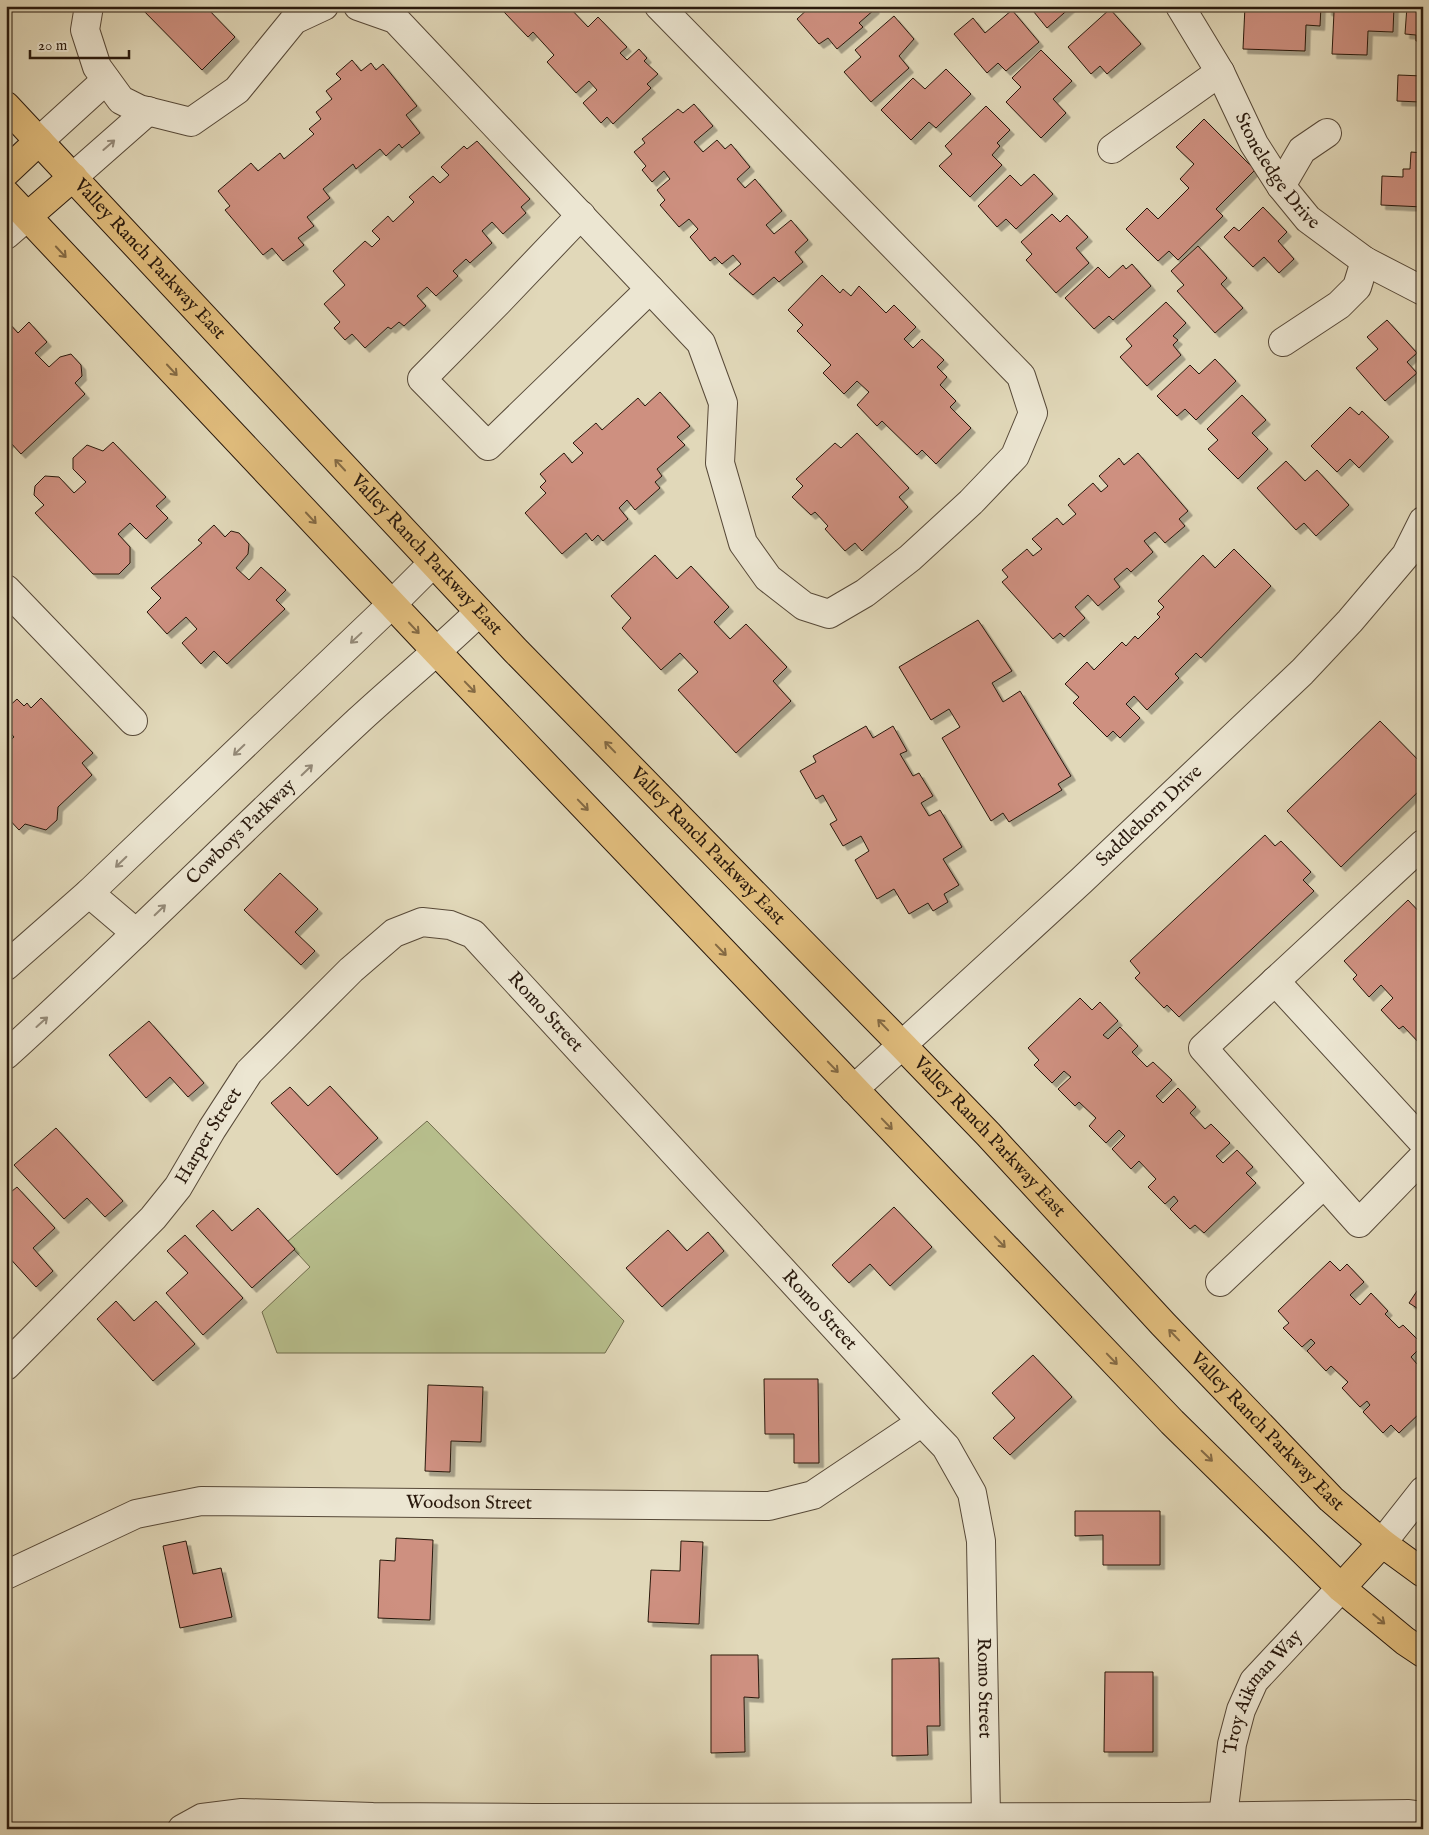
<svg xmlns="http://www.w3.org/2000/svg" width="1429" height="1835" font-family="'IM FELL English',serif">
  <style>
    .green { fill: #b7be8c; stroke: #706c4c }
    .building { fill: #ce9080; stroke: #29190d; filter: url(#shadow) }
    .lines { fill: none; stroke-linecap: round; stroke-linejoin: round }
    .minor-casing { stroke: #574938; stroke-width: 30 }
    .major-casing { stroke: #29190d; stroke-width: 30 }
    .minor { stroke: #ece6d2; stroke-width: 28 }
    .major { stroke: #e0bc7c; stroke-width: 28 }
    .oneway { stroke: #948a79 }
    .oneway2 { stroke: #846a44 }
    .labels { text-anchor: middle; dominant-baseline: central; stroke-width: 4.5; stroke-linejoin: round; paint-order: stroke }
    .street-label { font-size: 19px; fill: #29190d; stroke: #ece6d2 }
  </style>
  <defs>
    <filter id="shadow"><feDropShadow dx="4.5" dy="4.5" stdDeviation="0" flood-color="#0004"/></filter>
  </defs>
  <rect width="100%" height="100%" fill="#e1d8b9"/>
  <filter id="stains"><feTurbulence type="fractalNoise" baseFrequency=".004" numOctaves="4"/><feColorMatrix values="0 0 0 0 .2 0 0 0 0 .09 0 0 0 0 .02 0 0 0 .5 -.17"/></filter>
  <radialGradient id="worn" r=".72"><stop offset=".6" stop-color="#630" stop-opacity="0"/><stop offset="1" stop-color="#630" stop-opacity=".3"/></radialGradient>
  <!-- green -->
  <polygon class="green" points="427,1121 624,1321 605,1353 277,1353 262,1312 310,1267 287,1242"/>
  <!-- building -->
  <g class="building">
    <polygon points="205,6 235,37 202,70 140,7"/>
    <polygon points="510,6 568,6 588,27 598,17 627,47 620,53 627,60 639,49 647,58 644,61 658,74 647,84 651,88 613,124 607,117 601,123 583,103 597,90 589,81 576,93 547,62 554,55 533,32 528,37 504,12"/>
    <polygon points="811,6 873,6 875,9 859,23 863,27 837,49 828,38 819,44 797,19"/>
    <polygon points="1029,6 1072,6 1047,28"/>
    <polygon points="1245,6 1321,6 1320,26 1306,25 1305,51 1243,49"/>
    <polygon points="1327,6 1394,6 1393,32 1368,31 1367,55 1332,54 1334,12 1327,11"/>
    <polygon points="1407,6 1423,6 1423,41 1416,41 1416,35 1405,34"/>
    <polygon points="1110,9 1141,44 1107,74 1100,66 1091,74 1068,47"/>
    <polygon points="1012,10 1039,42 1006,71 998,63 987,73 954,34 973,18 985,33"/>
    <polygon points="894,16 914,39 899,56 909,68 871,102 844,72 861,57 855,50"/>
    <polygon points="1041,50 1072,81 1053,99 1066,113 1041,138 1006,102 1021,87 1012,78"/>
    <polygon points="352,60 361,71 371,63 376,70 383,64 417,106 406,115 420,133 402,148 399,144 386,156 380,149 356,169 353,164 323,189 330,198 307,217 314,226 298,238 304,245 283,261 272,248 263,255 225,210 230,206 218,191 251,163 258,171 280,153 284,159 314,134 309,129 321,119 316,112 332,99 326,91 341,79 336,74"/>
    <polygon points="946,69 971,94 936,128 929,122 911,140 881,110 913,78 925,89"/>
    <polygon points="1398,75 1423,76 1423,131 1419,131 1420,102 1397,101"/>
    <polygon points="694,104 713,126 694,142 703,152 717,140 725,149 731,144 750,167 737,179 745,188 755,179 782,211 766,225 774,234 791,220 808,240 795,252 803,262 779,282 774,277 753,295 729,274 741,264 733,255 722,264 715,257 710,261 690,237 698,229 689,219 679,227 660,205 665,200 657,190 670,179 664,171 652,182 642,170 646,166 634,152 645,143 642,139 678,109 683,113"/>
    <polygon points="986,106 1010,130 997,143 1000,146 992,155 1002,165 970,197 939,166 952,154 945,146"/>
    <polygon points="1204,119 1255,170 1216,209 1223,216 1178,260 1169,251 1158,261 1126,229 1147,208 1158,219 1189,188 1180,179 1194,164 1176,147"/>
    <polygon points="477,141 530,199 521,207 526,213 503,234 492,222 482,231 492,243 470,263 466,259 453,271 458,276 436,296 427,287 417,296 426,306 404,326 399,322 391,329 388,327 365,348 352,334 345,340 334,328 340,322 324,304 345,285 333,271 365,241 372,247 380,239 372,231 388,216 393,222 414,202 409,197 433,176 440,183 449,175 441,167 464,146 467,149"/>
    <polygon points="1411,152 1423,153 1423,207 1381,205 1382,176 1403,177 1403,169 1410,169"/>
    <polygon points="1034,174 1053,194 1016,229 1006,219 997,227 978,206 1010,175 1021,186"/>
    <polygon points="1263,207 1287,232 1278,241 1294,259 1279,273 1264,257 1253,267 1224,237 1234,227 1239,231"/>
    <polygon points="1052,214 1060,222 1067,215 1088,237 1076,248 1089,263 1056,293 1026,260 1032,254 1021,242"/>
    <polygon points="1198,246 1227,278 1221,284 1243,308 1215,333 1177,291 1184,285 1171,271"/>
    <polygon points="1132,264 1151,286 1113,320 1109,316 1094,329 1065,298 1098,267 1109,278 1123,265 1126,269"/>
    <polygon points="822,275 840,293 843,289 851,296 859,286 886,313 894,305 916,327 904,339 913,348 922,339 944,360 937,367 947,377 940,385 956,401 950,407 971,428 936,464 922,450 917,455 882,421 877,426 857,405 869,392 857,381 844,394 823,373 831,365 797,331 803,325 788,310"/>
    <polygon points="1166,302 1186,323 1173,336 1178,340 1173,345 1181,355 1147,386 1120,357 1132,346 1126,339"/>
    <polygon points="1387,320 1417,353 1407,362 1417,373 1385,401 1356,368 1378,349 1367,337"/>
    <polygon points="8,322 18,333 29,322 47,342 35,353 49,367 60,357 71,354 81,365 82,376 75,383 85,394 21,454 10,442 6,445 6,323"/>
    <polygon points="1215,359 1236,381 1196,420 1185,409 1177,416 1157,396 1190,365 1199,374"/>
    <polygon points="660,392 690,426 677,437 685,445 657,469 662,476 655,482 660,488 635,510 627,500 619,508 628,519 603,541 598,535 592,541 586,533 562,554 525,513 546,493 540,487 546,481 540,474 564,453 572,463 583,453 573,443 596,423 602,430 638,398 645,406"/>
    <polygon points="1242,395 1266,420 1252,433 1268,449 1238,479 1208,449 1218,440 1207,429"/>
    <polygon points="1350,407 1359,415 1362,411 1389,437 1359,468 1350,459 1337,472 1311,446"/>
    <polygon points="857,433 909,488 899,497 908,507 862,551 855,543 845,551 825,529 828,526 815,512 811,515 792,497 803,486 796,479 835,443 841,448"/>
    <polygon points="113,442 166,497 156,506 168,518 146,539 130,523 118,534 130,547 130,563 119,574 93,574 35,513 44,505 34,495 35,486 45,476 59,477 74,493 86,482 73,469 73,458 87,445 103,451"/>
    <polygon points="1138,453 1188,511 1179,519 1185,526 1165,543 1155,532 1144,541 1153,552 1131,572 1127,568 1114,579 1120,587 1098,606 1088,595 1075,607 1085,618 1064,637 1060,633 1053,639 1002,582 1008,577 1002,570 1027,549 1033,556 1042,549 1032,539 1057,518 1063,525 1076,514 1068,505 1093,483 1101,492 1108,486 1099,476 1119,458 1124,465"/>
    <polygon points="1286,461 1305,481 1317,470 1349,505 1316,536 1304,523 1296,530 1257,488"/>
    <polygon points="214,525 225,537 231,531 239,533 249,544 248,554 236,568 249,580 261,567 286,590 276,600 285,609 227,664 214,651 201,664 182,643 197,629 186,617 167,634 147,612 161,598 151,588 202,543 198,540"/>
    <polygon points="1234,549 1271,586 1201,658 1196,653 1175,674 1179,678 1147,710 1134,696 1126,704 1140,718 1120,738 1113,731 1107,737 1073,703 1079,697 1065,684 1087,662 1094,670 1122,642 1126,646 1135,636 1138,639 1160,617 1157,614 1164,607 1158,601 1203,555 1215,568"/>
    <polygon points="655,555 677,579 691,566 729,607 714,622 730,639 746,624 787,667 773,681 791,701 736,753 678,690 698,672 680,653 661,670 622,628 631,618 611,596"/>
    <polygon points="978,620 1012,671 992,683 1003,702 1020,691 1071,776 1058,784 1062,790 1009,822 1003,813 991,821 942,738 960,727 949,709 931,720 899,667"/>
    <polygon points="41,698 93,753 82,763 92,775 58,807 57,820 46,830 25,824 19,830 6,816 6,744 14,737 6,728 6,709 17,699 24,706 27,703 31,708"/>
    <polygon points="1380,721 1423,765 1423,787 1341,867 1287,811"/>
    <polygon points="866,726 873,738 893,726 907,751 900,754 913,776 919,773 933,796 921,803 929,816 940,810 962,847 943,859 959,885 944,894 948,902 933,911 928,903 909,914 894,889 877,899 855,860 869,851 861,836 843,846 830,824 837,820 823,795 816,799 800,771 816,762 813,756"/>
    <polygon points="1265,835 1275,846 1281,841 1311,872 1303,880 1314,891 1179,1017 1167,1005 1164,1008 1135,978 1140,973 1130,961"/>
    <polygon points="280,873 318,909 295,932 315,951 301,965 244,910"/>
    <polygon points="1408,900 1423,916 1423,1047 1403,1026 1399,1029 1381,1010 1393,998 1381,985 1369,997 1353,979 1357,975 1344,961"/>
    <polygon points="1080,998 1092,1010 1100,1002 1118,1021 1103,1035 1108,1039 1120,1027 1138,1046 1132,1052 1147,1067 1153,1062 1172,1080 1156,1096 1163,1103 1178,1088 1196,1107 1190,1113 1205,1129 1211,1124 1230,1143 1216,1156 1223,1163 1237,1150 1253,1167 1246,1173 1256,1183 1204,1233 1195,1225 1190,1229 1170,1209 1178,1201 1174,1196 1165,1204 1148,1187 1156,1179 1139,1161 1131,1169 1112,1149 1125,1136 1119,1130 1106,1143 1089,1126 1096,1118 1079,1102 1075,1106 1058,1089 1071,1077 1064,1071 1052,1083 1034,1065 1039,1060 1028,1048"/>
    <polygon points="149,1021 204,1083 188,1097 170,1077 146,1098 109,1055"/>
    <polygon points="330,1086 378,1138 337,1175 271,1103 290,1087 308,1106"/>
    <polygon points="56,1128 123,1201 105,1217 87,1198 64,1219 14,1165"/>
    <polygon points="17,1187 55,1228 33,1248 53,1271 36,1287 6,1254 6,1196"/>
    <polygon points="894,1207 932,1247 890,1286 870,1264 849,1283 832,1265"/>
    <polygon points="258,1208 295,1249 252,1288 196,1226 213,1210 232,1231"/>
    <polygon points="668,1230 687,1251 708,1232 724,1251 662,1307 626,1268"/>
    <polygon points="185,1235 243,1298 203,1335 166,1293 188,1273 167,1251"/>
    <polygon points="1330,1261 1340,1271 1347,1264 1364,1282 1350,1295 1360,1305 1371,1293 1388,1311 1385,1314 1399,1328 1403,1325 1423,1345 1411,1357 1417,1364 1423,1358 1423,1410 1399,1433 1391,1425 1383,1433 1363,1412 1370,1405 1367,1401 1360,1407 1342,1388 1348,1382 1331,1366 1326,1371 1307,1351 1315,1343 1311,1339 1302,1347 1283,1328 1289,1323 1278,1311"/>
    <polygon points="1423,1282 1423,1312 1409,1303"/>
    <polygon points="116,1301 134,1321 156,1301 195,1344 153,1381 97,1319"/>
    <polygon points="1033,1355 1072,1397 1010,1455 993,1438 1015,1418 992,1393"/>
    <polygon points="764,1379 818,1379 819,1463 794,1463 794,1434 765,1434"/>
    <polygon points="428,1385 483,1387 481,1442 451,1441 450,1472 425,1471"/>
    <polygon points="1075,1511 1160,1511 1160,1565 1103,1565 1103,1535 1075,1536"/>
    <polygon points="396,1538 433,1540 430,1620 378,1618 380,1560 395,1561"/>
    <polygon points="186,1541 193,1574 221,1568 232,1617 180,1628 163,1546"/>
    <polygon points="681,1541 703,1542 699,1624 648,1622 651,1570 680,1571"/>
    <polygon points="711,1655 758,1655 759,1698 744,1697 745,1752 711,1753"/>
    <polygon points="939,1658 940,1726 927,1726 928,1755 892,1756 892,1659"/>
    <polygon points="1105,1672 1153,1672 1153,1752 1104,1752"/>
  </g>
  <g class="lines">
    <!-- minor casing -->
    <g class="minor-casing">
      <g id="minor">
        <polyline points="89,6 85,30 97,67 121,100 139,109 191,122 237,90 294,20 324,6"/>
        <polyline points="358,6 395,19 701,343 723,403 720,463 743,543 768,578 804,606 829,614 865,593 910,558 971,502 1015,456 1033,413 1021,376 659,6"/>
        <path id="s1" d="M1180,6L1220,72L1254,144L1281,186L1308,219L1365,261L1423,291"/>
        <polyline points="39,141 106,80"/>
        <polyline points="1112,149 1220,72"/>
        <polyline points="73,177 148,111"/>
        <polyline points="1281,186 1302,150 1327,133"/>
        <polyline points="581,215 498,302 422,379 488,446 650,289"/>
        <polyline points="6,235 28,216"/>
        <polyline points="1283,342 1339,305 1357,287 1365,261"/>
        <polyline points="6,589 133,721"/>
        <polyline points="1423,844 1203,1048 1359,1223 1423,1157"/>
        <polyline points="89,893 136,933"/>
        <polyline points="6,966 89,893 392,604 433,563"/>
        <polyline points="1275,981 1423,1142"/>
        <path id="s2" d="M6,1055C126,946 240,831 358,721C398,684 440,650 479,612"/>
        <path id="s3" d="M854,1089L1081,881L1302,672L1350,621L1406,555L1423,521"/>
        <polyline points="1220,1282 1324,1184"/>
        <path id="s4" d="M6,1366L153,1218L178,1187L212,1129L249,1072L351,970L394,933L422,922L450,925L473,934L922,1422L946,1447L972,1493L981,1541L986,1817"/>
        <polyline points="1382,1543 1423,1491"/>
        <path id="s5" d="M6,1575L136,1514L201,1501L769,1506L813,1495L922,1422"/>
        <path id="s6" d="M1223,1816L1232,1744L1241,1710L1254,1681L1341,1588"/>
        <polyline points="182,1829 202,1818 242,1813 373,1817 534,1818 1179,1817 1409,1814 1423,1816"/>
      </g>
    </g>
    <!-- major casing -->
    <g class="major-casing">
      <g id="major">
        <path id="s7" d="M6,106L515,650L902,1045L988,1134L1163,1324L1331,1499L1382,1543L1423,1573"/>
        <polyline points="6,172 39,141"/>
        <polyline points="6,194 437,652 1172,1422 1341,1588 1405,1641 1423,1653"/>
        <polyline points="28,216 73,177"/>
        <polyline points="1341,1588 1382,1543"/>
      </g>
    </g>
    <!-- minor -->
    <use href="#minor" class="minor"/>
    <!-- major -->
    <use href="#major" class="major"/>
  </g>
  <!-- one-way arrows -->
  <defs><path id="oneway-shaft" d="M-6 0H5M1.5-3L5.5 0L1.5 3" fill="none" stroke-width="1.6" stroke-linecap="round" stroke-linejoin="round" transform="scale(1.25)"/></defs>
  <g class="oneway">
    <use href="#oneway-shaft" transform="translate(109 145) rotate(-41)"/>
    <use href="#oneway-shaft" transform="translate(356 638) rotate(137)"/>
    <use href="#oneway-shaft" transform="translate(239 750) rotate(136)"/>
    <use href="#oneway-shaft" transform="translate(307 770) rotate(-44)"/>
    <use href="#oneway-shaft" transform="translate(121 862) rotate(136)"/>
    <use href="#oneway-shaft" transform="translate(160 910) rotate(-44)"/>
    <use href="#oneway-shaft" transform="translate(42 1022) rotate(-42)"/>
  </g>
  <g class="oneway2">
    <use href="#oneway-shaft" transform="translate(61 252) rotate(47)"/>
    <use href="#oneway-shaft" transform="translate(172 370) rotate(47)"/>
    <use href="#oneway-shaft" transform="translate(340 465) rotate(-133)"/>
    <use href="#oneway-shaft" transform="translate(311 518) rotate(47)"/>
    <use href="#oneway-shaft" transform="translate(414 628) rotate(47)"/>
    <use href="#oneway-shaft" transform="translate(470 687) rotate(46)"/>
    <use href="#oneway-shaft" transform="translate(610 747) rotate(-134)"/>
    <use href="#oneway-shaft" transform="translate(583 805) rotate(46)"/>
    <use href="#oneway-shaft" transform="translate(721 950) rotate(46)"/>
    <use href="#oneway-shaft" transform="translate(883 1025) rotate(-134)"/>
    <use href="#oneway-shaft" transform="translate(833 1067) rotate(46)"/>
    <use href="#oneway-shaft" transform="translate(887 1124) rotate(46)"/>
    <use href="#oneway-shaft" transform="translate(1000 1242) rotate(46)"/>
    <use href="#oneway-shaft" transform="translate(1174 1335) rotate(-134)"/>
    <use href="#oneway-shaft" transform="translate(1112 1359) rotate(46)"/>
    <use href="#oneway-shaft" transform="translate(1207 1456) rotate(44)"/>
    <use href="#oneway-shaft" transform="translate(1379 1619) rotate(40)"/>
  </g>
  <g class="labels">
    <!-- street labels -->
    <g class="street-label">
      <text stroke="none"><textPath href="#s1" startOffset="192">Stoneledge Drive</textPath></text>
      <text stroke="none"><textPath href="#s7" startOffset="210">Valley Ranch Parkway East</textPath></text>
      <text stroke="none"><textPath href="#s7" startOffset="615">Valley Ranch Parkway East</textPath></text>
      <text stroke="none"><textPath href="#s3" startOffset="402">Saddlehorn Drive</textPath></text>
      <text stroke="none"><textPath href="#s2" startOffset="324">Cowboys Parkway</textPath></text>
      <text stroke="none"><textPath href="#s7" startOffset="1020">Valley Ranch Parkway East</textPath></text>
      <text stroke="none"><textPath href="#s4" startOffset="774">Romo Street</textPath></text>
      <text stroke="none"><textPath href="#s4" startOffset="308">Harper Street</textPath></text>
      <text stroke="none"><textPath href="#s7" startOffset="1425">Valley Ranch Parkway East</textPath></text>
      <text stroke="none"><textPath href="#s4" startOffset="1179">Romo Street</textPath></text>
      <text stroke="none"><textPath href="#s7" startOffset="1830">Valley Ranch Parkway East</textPath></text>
      <text stroke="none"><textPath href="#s5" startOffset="478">Woodson Street</textPath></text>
      <text stroke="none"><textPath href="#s4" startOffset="1614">Romo Street</textPath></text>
      <text stroke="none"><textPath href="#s6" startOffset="134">Troy Aikman Way</textPath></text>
    </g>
  </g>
  <!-- margin -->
  <rect width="1429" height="1835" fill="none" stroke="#e1d8b9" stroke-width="25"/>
  <rect x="8" y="8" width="1414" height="1820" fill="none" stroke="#29190d" stroke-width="2.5"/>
  <rect x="12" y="12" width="1404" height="1810" fill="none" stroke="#29190d"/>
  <!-- scale -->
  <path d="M30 50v8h99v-8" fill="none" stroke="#29190d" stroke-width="2.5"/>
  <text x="38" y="50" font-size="15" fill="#29190d" stroke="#ece6d2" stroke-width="4" paint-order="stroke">20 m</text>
  <rect width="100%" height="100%" filter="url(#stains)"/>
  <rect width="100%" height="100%" fill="url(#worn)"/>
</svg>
